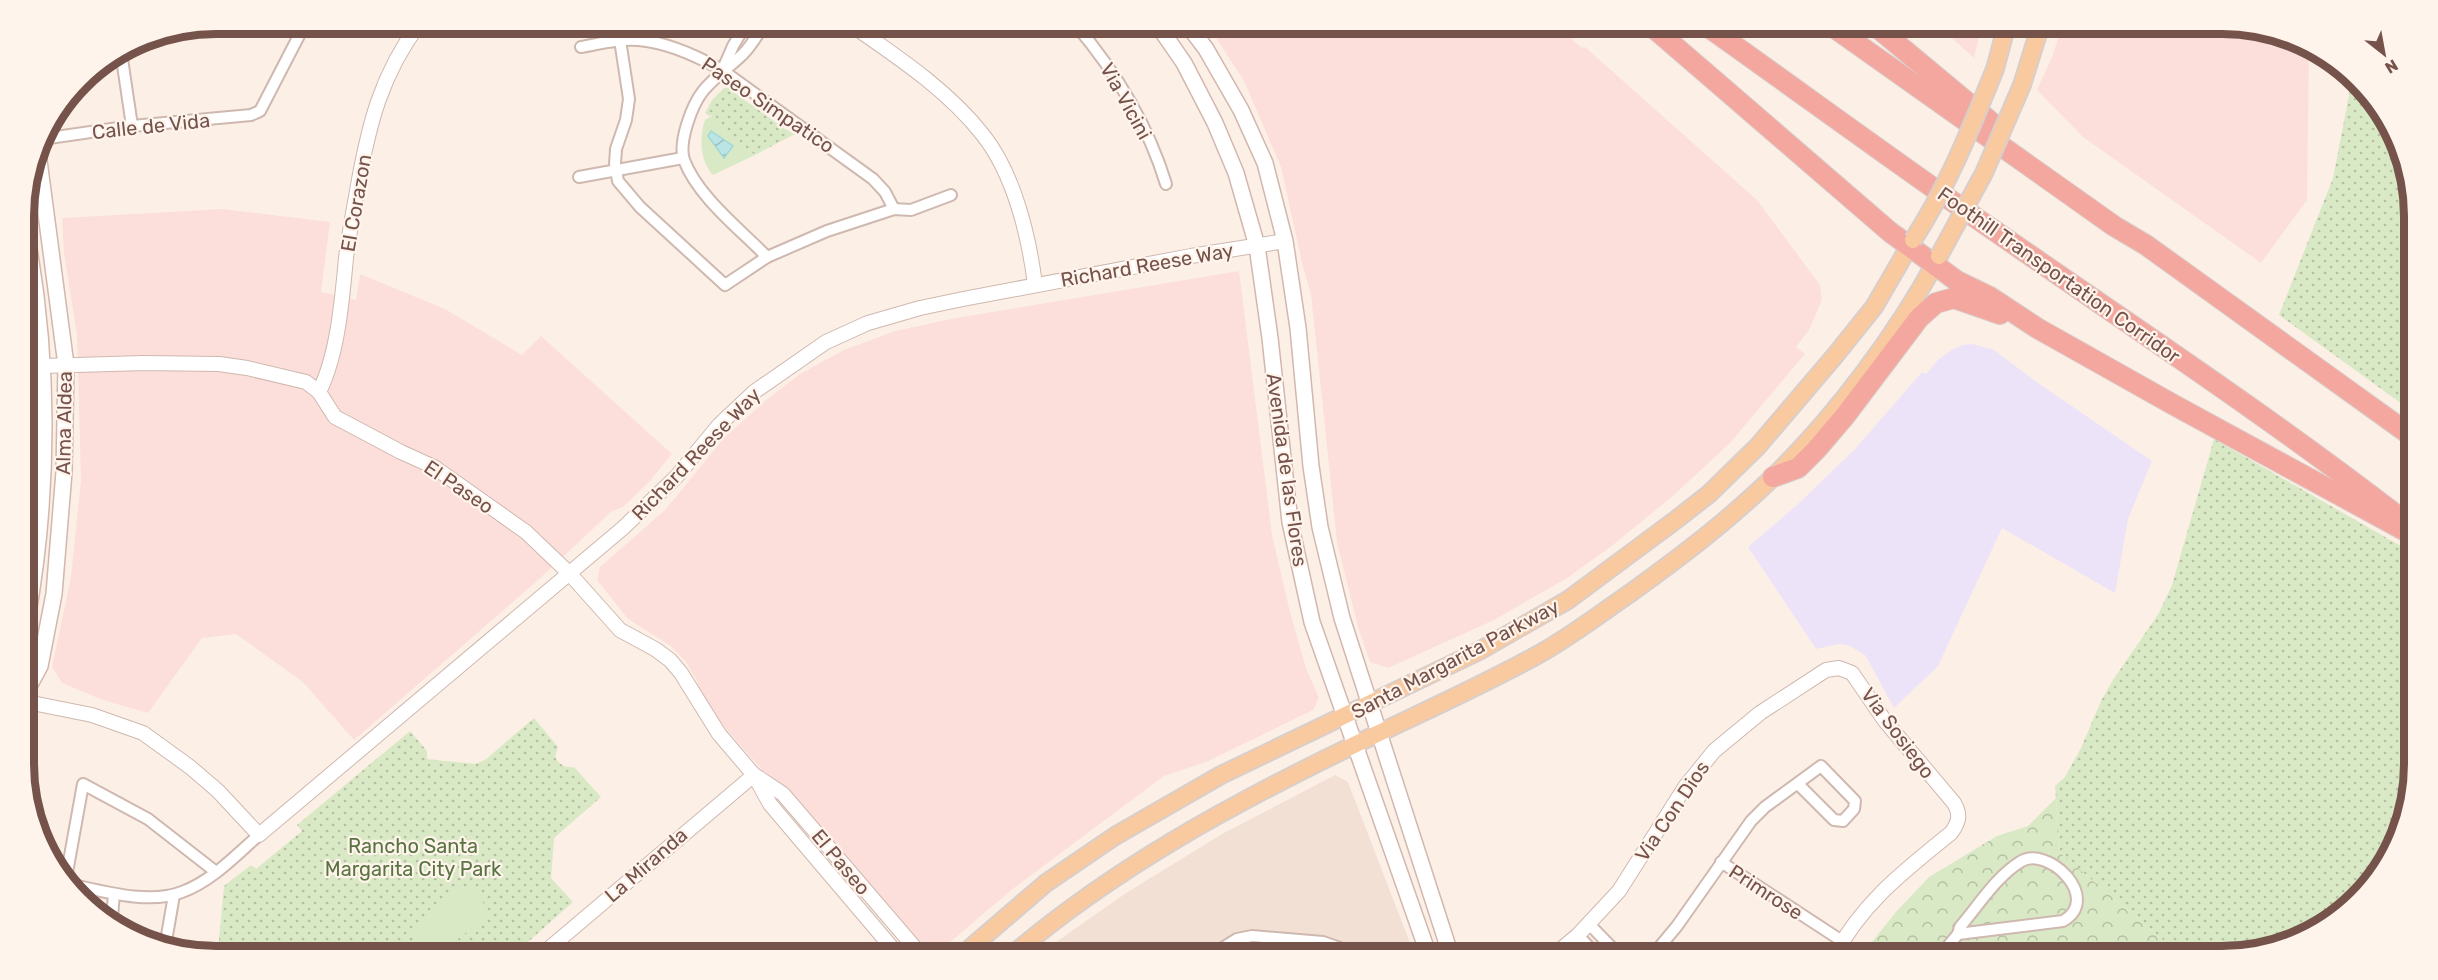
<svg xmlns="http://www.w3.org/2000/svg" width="2438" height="980" font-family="Rubik,sans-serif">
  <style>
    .residential { fill: #f3e0d5 }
    .commercial { fill: #fcdfda }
    .education { fill: #ede3f8 }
    .green { fill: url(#green-dots) }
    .forest { fill: url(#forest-crowns) }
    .pitch { fill: #d9e9c5 }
    .water { fill: url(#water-waves); stroke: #a1d7d6; stroke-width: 1.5 }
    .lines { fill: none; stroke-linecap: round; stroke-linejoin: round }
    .minor-casing { stroke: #cfb8af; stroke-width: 14 }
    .tertiary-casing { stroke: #cfb8af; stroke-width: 16 }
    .secondary-casing { stroke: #d2b7ad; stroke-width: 18 }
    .primary-casing { stroke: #d8cfcd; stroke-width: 20 }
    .motorway-casing { stroke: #d8cfcd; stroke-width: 22 }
    .minor { stroke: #fff; stroke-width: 10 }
    .tertiary { stroke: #fff; stroke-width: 14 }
    .secondary { stroke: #fff; stroke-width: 15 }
    .primary { stroke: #f9c9a0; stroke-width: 16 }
    .motorway { stroke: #f4a79f; stroke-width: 20 }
    .primary-bridge-casing { stroke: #d8cfcd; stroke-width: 20; stroke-linecap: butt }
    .primary-bridge { stroke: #f9c9a0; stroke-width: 16 }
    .labels { text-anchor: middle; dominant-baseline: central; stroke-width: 4.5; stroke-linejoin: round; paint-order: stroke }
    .street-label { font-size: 20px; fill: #75534b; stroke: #fff4ec }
    .park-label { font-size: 20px; fill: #587441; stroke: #fff4ec }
    .rim { fill: none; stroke: #75534b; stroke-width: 8 }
  </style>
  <defs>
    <pattern id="green-dots" width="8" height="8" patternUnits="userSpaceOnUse" patternTransform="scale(1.5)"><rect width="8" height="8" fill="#d9e9c5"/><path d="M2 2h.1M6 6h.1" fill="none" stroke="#b5bfa2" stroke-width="1.8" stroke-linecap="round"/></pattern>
    <pattern id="forest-crowns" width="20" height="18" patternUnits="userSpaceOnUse" patternTransform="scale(1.5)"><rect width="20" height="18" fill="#d9e9c5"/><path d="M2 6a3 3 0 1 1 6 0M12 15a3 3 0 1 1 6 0" fill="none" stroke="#b5bfa2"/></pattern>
    <pattern id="water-waves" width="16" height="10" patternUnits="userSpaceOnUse" patternTransform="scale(1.5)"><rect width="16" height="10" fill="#bbe5e4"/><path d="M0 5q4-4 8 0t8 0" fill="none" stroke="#9dbcbb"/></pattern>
  </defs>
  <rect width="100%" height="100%" fill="#fcf0e6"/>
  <!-- residential -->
  <polygon class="residential" points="1335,775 1348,782 1415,956 1036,956 1126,893 1222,834"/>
  <!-- commercial -->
  <g class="commercial">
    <polygon points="1207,24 1554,24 1582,48 1585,47 1757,200 1820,285 1822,300 1809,330 1796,347 1805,354 1730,443 1675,494 1613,545 1567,578 1494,620 1388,668 1370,662 1358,627 1337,542 1311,294 1303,267 1281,167 1244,81"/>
    <polygon points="1936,24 1982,24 1974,58"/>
    <polygon points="2063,24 2221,24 2284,34 2309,51 2307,200 2261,263 2083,137 2037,90 2052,57"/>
    <polygon points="222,209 330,222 321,292 356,300 360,274 445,309 522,355 541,336 672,454 649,482 623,507 611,512 537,581 354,740 303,682 236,634 202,638 148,713 103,700 62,683 52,667 71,577 81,480 77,335 64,253 62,218"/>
    <polygon points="1239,271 1272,535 1290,612 1306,668 1319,698 1313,710 1206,762 1164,776 1014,888 937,953 922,951 704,704 697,681 686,662 671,646 628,619 597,580 600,567 665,510 724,438 765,401 800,374 844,350 895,331 956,318"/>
    <polygon points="25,380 30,470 26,500"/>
  </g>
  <!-- education -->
  <polygon class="education" points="1973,344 1994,350 2038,383 2152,461 2128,519 2115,593 2002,528 1938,666 1894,708 1865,655 1848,645 1839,644 1816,649 1748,547 1798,504 1855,449 1922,372 1926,374 1938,360 1953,349 1962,345"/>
  <!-- green -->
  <g class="green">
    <polygon points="2352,80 2366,90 2394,132 2412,191 2413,412 2279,315 2333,178"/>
    <polygon points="724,88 728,88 785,129 795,134 755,155 717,125 713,115 709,116 705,113 712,100"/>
    <polygon points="2214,439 2413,553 2414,763 2404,826 2374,880 2338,916 2284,946 2234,956 2182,956 2060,853 2055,786 2065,777 2081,748 2101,701 2113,680 2159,613 2172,585"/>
    <path d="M534,718L558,747L555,757C560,765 564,768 574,767L601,797L554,838L551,878L573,902L512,956H215L219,940L224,886L251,865L256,869L302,831L297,825L410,731L427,751V759L475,764L485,760Z"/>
  </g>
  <!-- forest -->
  <polygon class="forest" points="2056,798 2060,853 2182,956 1861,956 1895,913 1929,877 1997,836 2028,826"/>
  <!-- pitch -->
  <g class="pitch">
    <path d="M713,115L719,120L718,125L755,155L713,175C700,161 699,138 705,120Z"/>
    <path d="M466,886C474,889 484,902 487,910L485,917L440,954L429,955L415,938L414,927L461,887Z"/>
  </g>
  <!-- water -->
  <polygon class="water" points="711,131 733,146 724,158 708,136"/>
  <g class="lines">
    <!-- minor casing -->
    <g class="minor-casing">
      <g id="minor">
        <path d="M762,24V28C756,37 750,47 743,54C730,67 715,76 703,91C692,105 678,142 684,160C698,197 740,229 767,257"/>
        <path d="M1075,24C1115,71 1148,125 1166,184"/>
        <polyline points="620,40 629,99 626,120 616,149 615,164 618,181 640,207 725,285 767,257 827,231 894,209 911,210 951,195"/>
        <path d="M581,47C599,44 619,38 638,40C667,42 697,56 722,70L873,179L885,192L894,209"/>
        <polyline points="121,52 132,126"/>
        <polyline points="723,69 733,46 746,24"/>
        <polyline points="42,139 132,126 251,115 260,111 305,24"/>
        <polyline points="579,177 683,158"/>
        <polyline points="1721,862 1842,941"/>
        <polyline points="66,878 83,784 148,819 216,872"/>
        <path d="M69,884C102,891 149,905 182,892C212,881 236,855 259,835"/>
        <polyline points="112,917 114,894"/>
        <polyline points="1589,924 1620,956"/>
        <polyline points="1578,935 1597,956"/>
        <polyline points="1663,944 1678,956"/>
        <polyline points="165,947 174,895"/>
        <polyline points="1021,950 1021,948 1032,948 1038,956"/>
        <polyline points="1210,956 1237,939 1252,936 1323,942 1340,948 1347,956"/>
        <polyline points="1652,956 1677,926 1751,821 1765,807 1821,766 1855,801 1854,809 1843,821 1834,820 1798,784"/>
        <path d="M1940,956L1958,934L1960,927C1978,906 1996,877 2020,862C2047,844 2103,898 2063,921L1958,934"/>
      </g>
    </g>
    <!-- tertiary casing -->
    <g class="tertiary-casing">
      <g id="tertiary">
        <path d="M850,24C896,56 948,90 983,135C1014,174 1029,236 1035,285"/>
        <polyline points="43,366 144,363 219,364 247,368 306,382 319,392 335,417 401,452 434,467 526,532 570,574 620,630 655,649 670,660 681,673 719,734 754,775 770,804 899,956"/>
        <path d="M319,392C338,354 342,300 346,258C349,233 354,209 358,185C369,124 381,75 419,24"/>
        <polyline points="27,702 92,715 143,733 190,767 218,791 259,835 623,528 677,476 719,425 754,392 826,342 868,323 920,308 963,299 1191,256 1285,241"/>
        <polyline points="756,776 783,794 922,956"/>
        <polyline points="540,956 754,775"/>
        <path d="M1553,956L1578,935L1619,891L1685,787L1714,751L1760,713L1826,670L1839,668L1852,673L1885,721L1954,803C1961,815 1959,822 1951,833C1904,871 1863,902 1834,956"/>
      </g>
    </g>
    <!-- secondary casing -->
    <g class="secondary-casing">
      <g id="secondary">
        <polyline points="1157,24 1184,63 1215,123 1236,173 1257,246 1270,338 1290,522 1312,622 1429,956"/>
        <polyline points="1187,24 1206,49 1241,110 1265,163 1285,241 1298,328 1311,466 1320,527 1342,618 1451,956"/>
        <path d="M25,227C50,355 50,490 27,619"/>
        <polyline points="27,690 40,666 54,594 64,472 66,365 38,153"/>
      </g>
    </g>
    <!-- primary casing -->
    <g class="primary-casing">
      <g id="primary">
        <polyline points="1995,69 2007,24"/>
        <polyline points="2022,85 2041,24"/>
        <polyline points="961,956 1046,883 1115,836 1221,775 1479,651 1568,600 1677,519 1709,494 1758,446 1833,358 1874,307 1913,240"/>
        <path d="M1011,956C1114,868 1232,804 1354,745C1416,715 1480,687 1541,653C1571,636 1600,614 1629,594C1679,558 1728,521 1772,478C1835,417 1898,333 1939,256"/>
      </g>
    </g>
    <!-- motorway casing -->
    <g class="motorway-casing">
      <g id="motorway">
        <polyline points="1649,24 1890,232 1957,281 1990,297 2037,328 2174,405 2413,535"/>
        <path d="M1704,24C1800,92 1895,162 1992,229C2127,323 2264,413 2395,514"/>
        <polyline points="1829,24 2114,226 2146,245 2413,437"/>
        <polyline points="1873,24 1992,123"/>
        <polyline points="1773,477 1798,468 1816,450 1845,416 1919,318 1936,303 1954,298 2000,314"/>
      </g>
    </g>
    <!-- minor -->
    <use href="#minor" class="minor"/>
    <!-- tertiary -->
    <use href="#tertiary" class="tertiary"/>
    <!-- secondary -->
    <use href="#secondary" class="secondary"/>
    <!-- primary -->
    <use href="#primary" class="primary"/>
    <!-- motorway -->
    <use href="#motorway" class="motorway"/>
    <!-- primary-bridge casing -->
    <g class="primary-bridge-casing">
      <g id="primary-bridge">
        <path d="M1913,240C1948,186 1971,128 1995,69"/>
        <polyline points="1939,256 1984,173 2022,85"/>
      </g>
    </g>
    <!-- primary-bridge -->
    <use href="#primary-bridge" class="primary-bridge"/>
  </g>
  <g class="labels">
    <!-- street labels -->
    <g class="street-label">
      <text transform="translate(1126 101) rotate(61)">Via Vicini</text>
      <text transform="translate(768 105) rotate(34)">Paseo Simpatico</text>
      <text transform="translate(151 126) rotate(-6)">Calle de Vida</text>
      <text transform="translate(356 203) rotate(-80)">El Corazon</text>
      <text transform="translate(1147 265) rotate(-10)">Richard Reese Way</text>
      <text transform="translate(2059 275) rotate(35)">Foothill Transportation Corridor</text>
      <text transform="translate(64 423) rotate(-89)">Alma Aldea</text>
      <text transform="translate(696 454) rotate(-46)">Richard Reese Way</text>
      <text transform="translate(1287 470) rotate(82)">Avenida de las Flores</text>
      <text transform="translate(459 487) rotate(34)">El Paseo</text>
      <text transform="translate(1455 659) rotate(-28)">Santa Margarita Parkway</text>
      <text transform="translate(1898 733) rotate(53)">Via Sosiego</text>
      <text transform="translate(1672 811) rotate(-56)">Via Con Dios</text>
      <text transform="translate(841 862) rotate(50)">El Paseo</text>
      <text transform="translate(646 865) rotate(-41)">La Miranda</text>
      <text transform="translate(1766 892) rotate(33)">Primrose</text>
    </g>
    <!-- park labels -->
    <g class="park-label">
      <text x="413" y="846">Rancho Santa<tspan x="413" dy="23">Margarita City Park</tspan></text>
    </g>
  </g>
  <!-- crop -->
  <path d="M0 0H2438V980H0ZM216 34H2222A182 182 0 0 1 2404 216V764A182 182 0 0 1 2222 946H216A182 182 0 0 1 34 764V216A182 182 0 0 1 216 34Z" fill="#fff4ec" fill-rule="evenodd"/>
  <path class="rim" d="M216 34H2222A182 182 0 0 1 2404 216V764A182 182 0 0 1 2222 946H216A182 182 0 0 1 34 764V216A182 182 0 0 1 216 34Z"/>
  <!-- north arrow -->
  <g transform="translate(2384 54) rotate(149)" stroke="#fff4ec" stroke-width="4.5" paint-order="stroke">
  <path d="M0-4.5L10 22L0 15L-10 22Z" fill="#75534b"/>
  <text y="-9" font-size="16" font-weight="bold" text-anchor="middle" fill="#75534b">N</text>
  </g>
</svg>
